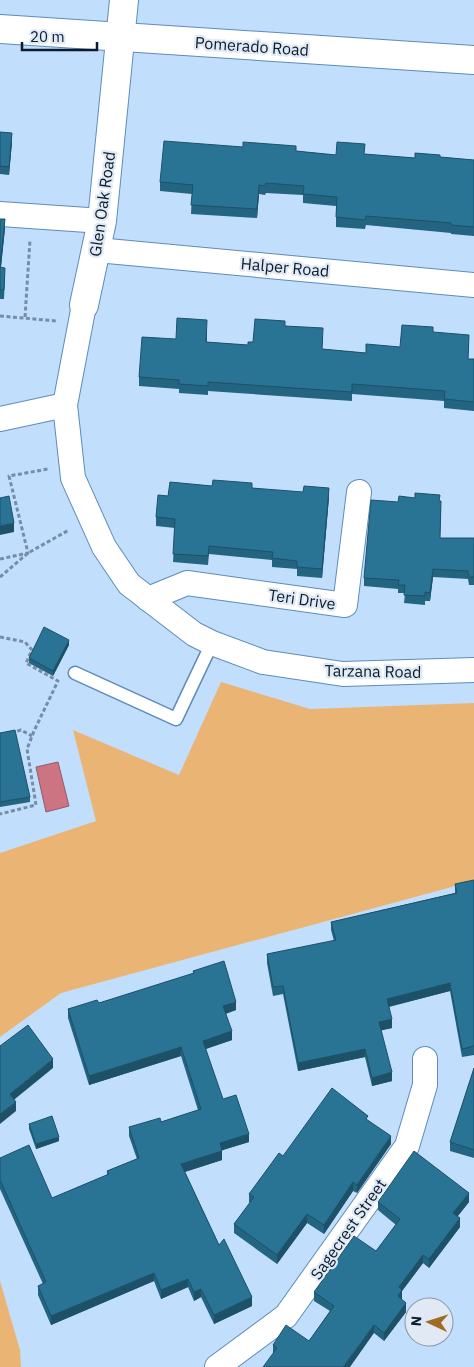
<svg xmlns="http://www.w3.org/2000/svg" width="474" height="1367" font-family="'IBM Plex Sans',sans-serif">
  <style>
    .green { fill: #eab574 }
    .water { fill: #cc7482; stroke: #925a69 }
    .lines { fill: none; stroke-linecap: round; stroke-linejoin: round }
    .service-casing { stroke: #5e8bbb; stroke-width: 15 }
    .minor-casing { stroke: #5e8bbb; stroke-width: 26 }
    .tertiary-casing { stroke: #5e8bbb; stroke-width: 30 }
    .primary-casing { stroke: #5e8bbb; stroke-width: 30 }
    .path { stroke: #758da6; stroke-width: 3; stroke-dasharray: 4 2.5; stroke-linecap: butt }
    .service { stroke: #fff; stroke-width: 12 }
    .minor { stroke: #fff; stroke-width: 24 }
    .tertiary { stroke: #fff; stroke-width: 28 }
    .primary { stroke: #fff; stroke-width: 28 }
    .wall { fill: #236480 }
    .shaded-wall { fill: #1d5168 }
    .building { fill: #297495; stroke: #1d5168 }
    .labels { text-anchor: middle; dominant-baseline: central; stroke-width: 4.5; stroke-linejoin: round; paint-order: stroke }
    .street-label { font-size: 16px; fill: #0a1c2e; stroke: #e0e9f4 }
  </style>
  <rect width="100%" height="100%" fill="#c2defd"/>
  <!-- green -->
  <g class="green">
    <polygon points="221,682 310,709 474,703 474,881 61,993 0,1037 0,853 96,821 73,730 179,775"/>
    <polygon points="0,1281 20,1350 21,1367 0,1367"/>
  </g>
  <!-- water -->
  <polygon class="water" points="58,762 69,806 46,812 36,767"/>
  <g class="lines">
    <!-- service casing -->
    <g class="service-casing">
      <polyline id="service" points="75,673 176,719 212,643"/>
    </g>
    <!-- minor casing -->
    <g class="minor-casing">
      <g id="minor">
        <polyline points="0,214 102,221"/>
        <polyline points="97,250 474,285"/>
        <polyline points="84,305 65,405 73,478 104,547 129,584 194,634 212,643 263,662 343,674 474,670"/>
        <polyline points="0,419 65,405"/>
        <polyline points="148,599 187,583 345,605 359,492"/>
        <polyline points="217,1367 286,1316 407,1146 425,1085 425,1059"/>
      </g>
    </g>
    <!-- tertiary casing -->
    <g class="tertiary-casing">
      <polyline id="tertiary" points="84,305 102,221 124,0"/>
    </g>
    <!-- primary casing -->
    <g class="primary-casing">
      <polyline id="primary" points="0,29 474,60"/>
    </g>
    <!-- path -->
    <g class="path">
      <polyline points="0,316 57,321"/>
      <polyline points="25,317 30,240"/>
      <polyline points="0,559 28,553 9,476 48,469"/>
      <polyline points="0,577 28,553 69,530"/>
      <polyline points="0,637 25,642 32,650 26,663 58,681 34,731 27,749 36,805 0,814"/>
      <polyline points="11,733 21,730 32,736"/>
    </g>
    <!-- service -->
    <use href="#service" class="service"/>
    <!-- minor -->
    <use href="#minor" class="minor"/>
    <!-- tertiary -->
    <use href="#tertiary" class="tertiary"/>
    <!-- primary -->
    <use href="#primary" class="primary"/>
  </g>
  <!-- wall -->
  <g class="wall">
    <polygon points="0,132 12,142 9,175 0,174"/>
    <polygon points="296,151 336,155 365,154 415,158 440,157 474,160 474,236 451,234 451,233 366,225 365,229 336,227 336,206 303,203 303,195 266,193 265,195 259,194 257,218 191,214 192,194 160,191 160,182"/>
    <polygon points="0,219 5,228 1,267 5,276 4,299 0,299"/>
    <polygon points="285,326 323,338 322,349 366,353 400,347 433,332 469,344 468,359 474,359 474,411 444,408 444,401 352,394 352,401 208,391 208,395 179,393 179,389 139,386 139,377 176,339 207,330 207,342 248,345"/>
    <polygon points="212,486 252,488 329,497 322,578 297,576 297,569 272,567 272,560 209,554 208,565 173,562 175,528 156,526 156,517 168,496"/>
    <polygon points="415,498 440,501 441,510 440,538 474,538 474,585 469,585 468,579 433,577 430,601 425,601 425,605 404,603 405,593 398,593 398,589 364,586 364,578 398,502"/>
    <polygon points="69,645 53,676 29,663 29,658"/>
    <polygon points="0,733 30,797 30,802 0,807"/>
    <polygon points="474,880 474,1055 462,1057 450,991 389,1007 392,1028 381,1030 392,1081 372,1086 365,1057 298,1071 283,994 273,996 267,963 267,954 334,941 331,930 331,922 455,893 455,884"/>
    <polygon points="193,971 236,1010 226,1014 232,1040 205,1049 223,1099 249,1142 222,1150 222,1160 185,1172 219,1245 252,1306 214,1324 201,1297 194,1301 188,1287 161,1299 154,1281 51,1325 38,1295 38,1286 43,1284 0,1189 0,1158 52,1198 107,1175 107,1171 137,1159 129,1136 129,1127 161,1122 198,1110 181,1056 89,1085 68,1018 68,1009 99,1003 193,974"/>
    <polygon points="474,1068 474,1158 450,1151 450,1142"/>
    <polygon points="368,1120 391,1144 357,1193 353,1191 324,1234 307,1223 277,1264 234,1233 234,1224 250,1203 249,1202 249,1194 283,1156"/>
    <polygon points="29,1124 59,1141 36,1149 29,1129"/>
    <polygon points="378,1202 469,1202 457,1217 460,1227 429,1268 423,1263 402,1291 402,1300 406,1312 384,1341 374,1333 273,1354 273,1345 309,1341 330,1311 314,1301 314,1292 376,1251 396,1225 378,1210"/>
  </g>
  <!-- shaded-wall -->
  <g class="shaded-wall">
    <polygon points="12,133 12,142 9,175 9,167"/>
    <polygon points="259,185 259,194 257,218 257,209"/>
    <polygon points="5,219 5,228 0,276 0,267"/>
    <polygon points="329,488 329,497 322,578 322,569"/>
    <polygon points="14,523 14,532 0,535 0,526"/>
    <polygon points="433,569 433,577 430,601 430,593"/>
    <polygon points="69,640 69,645 53,676 53,671"/>
    <polygon points="450,983 450,991 387,1007 387,999"/>
    <polygon points="236,1002 236,1010 223,1014 223,1006"/>
    <polygon points="392,1019 392,1028 379,1031 379,1022"/>
    <polygon points="232,1031 232,1040 203,1050 203,1041"/>
    <polygon points="181,1047 181,1056 89,1085 89,1076"/>
    <polygon points="365,1049 365,1057 298,1071 298,1063"/>
    <polygon points="53,1059 53,1068 10,1103 10,1094"/>
    <polygon points="392,1072 392,1081 372,1086 372,1078"/>
    <polygon points="16,1102 16,1111 0,1124 0,1114"/>
    <polygon points="249,1134 249,1142 220,1151 220,1143"/>
    <polygon points="391,1136 391,1144 357,1193 357,1185"/>
    <polygon points="59,1137 59,1141 36,1149 36,1144"/>
    <polygon points="222,1151 222,1160 181,1173 181,1164"/>
    <polygon points="353,1182 353,1191 324,1234 324,1225"/>
    <polygon points="469,1193 469,1202 453,1222 453,1213"/>
    <polygon points="307,1214 307,1223 277,1264 277,1255"/>
    <polygon points="460,1218 460,1227 429,1268 429,1259"/>
    <polygon points="423,1255 423,1263 402,1291 402,1299 398,1305 399,1287"/>
    <polygon points="154,1273 154,1281 51,1325 51,1316"/>
    <polygon points="188,1279 188,1287 161,1299 161,1290"/>
    <polygon points="201,1289 201,1297 194,1301 194,1292"/>
    <polygon points="252,1297 252,1306 214,1324 214,1315"/>
    <polygon points="406,1303 406,1312 384,1341 384,1333"/>
    <polygon points="374,1325 374,1333 350,1367 343,1367"/>
  </g>
  <!-- building -->
  <g class="building">
    <polygon points="0,132 12,133 9,167 0,166"/>
    <polygon points="164,141 243,147 243,142 296,146 296,151 336,155 337,142 365,144 364,154 415,158 415,153 440,155 440,157 474,160 474,227 451,225 451,223 366,216 365,220 336,217 337,197 303,194 304,186 266,183 265,186 259,185 257,209 191,205 193,185 160,182"/>
    <polygon points="0,219 5,219 0,267 5,268 4,290 0,290"/>
    <polygon points="177,318 207,320 206,342 248,345 248,342 253,342 255,319 285,321 285,326 323,328 322,349 366,353 366,344 400,347 402,325 433,327 433,332 469,335 468,359 474,359 474,402 444,399 445,391 352,384 352,392 208,382 208,386 179,384 179,380 139,377 142,337 176,339"/>
    <polygon points="213,480 252,483 252,488 303,492 304,486 329,488 322,569 297,567 297,561 272,558 273,552 209,546 208,556 173,554 175,519 156,517 158,495 168,496 170,482 212,486"/>
    <polygon points="415,493 440,495 439,501 441,501 440,538 474,538 474,577 469,577 468,571 433,569 430,593 425,592 425,596 404,595 405,585 398,585 399,580 364,578 371,500 398,502 399,496 415,498"/>
    <polygon points="9,496 14,523 0,526 0,498"/>
    <polygon points="44,627 69,640 53,671 29,658"/>
    <polygon points="15,730 30,797 0,802 0,733"/>
    <polygon points="474,880 474,1046 462,1049 450,983 387,999 392,1019 379,1022 392,1072 372,1078 365,1049 298,1063 283,986 273,987 267,954 336,940 331,922 457,893 455,884"/>
    <polygon points="224,961 236,1002 223,1006 232,1031 203,1041 223,1099 236,1095 249,1134 220,1143 222,1151 181,1164 219,1245 224,1239 252,1297 214,1315 201,1289 194,1292 188,1279 161,1290 154,1273 51,1316 38,1286 46,1282 0,1180 0,1158 29,1145 52,1198 109,1174 107,1171 139,1158 129,1127 160,1118 161,1122 201,1109 181,1047 89,1076 68,1009 97,1000 99,1003 194,973 193,971"/>
    <polygon points="28,1025 53,1059 10,1094 16,1102 0,1114 0,1046"/>
    <polygon points="474,1068 474,1150 450,1142"/>
    <polygon points="332,1088 368,1116 366,1119 391,1136 357,1185 353,1182 324,1225 307,1214 277,1255 234,1224 254,1197 249,1194 279,1153 283,1156"/>
    <polygon points="52,1116 59,1137 36,1144 29,1124"/>
    <polygon points="414,1151 469,1193 453,1213 460,1218 429,1259 423,1255 399,1287 402,1290 398,1296 406,1303 384,1333 374,1325 343,1367 263,1367 277,1348 273,1345 286,1325 309,1341 334,1306 314,1292 354,1236 376,1251 400,1219 378,1202"/>
  </g>
  <g class="labels">
    <!-- street labels -->
    <g class="street-label">
      <text transform="translate(252 46) rotate(4)">Pomerado Road</text>
      <text transform="translate(102 204) rotate(-82)">Glen Oak Road</text>
      <text transform="translate(285 267) rotate(5)">Halper Road</text>
      <text transform="translate(302 599) rotate(8)">Teri Drive</text>
      <text transform="translate(373 671) rotate(1)">Tarzana Road</text>
      <text transform="translate(348 1229) rotate(-55)">Sagecrest Street</text>
    </g>
  </g>
  <!-- north arrow -->
  <g transform="translate(429 1322) rotate(274)"><circle r="24" fill="#e0e9f4" stroke="#8a97a5"/>
  <path d="M0-4L9 19L0 12L-9 19Z" fill="#a06c24"/>
  <text y="-8" font-size="14" font-weight="bold" text-anchor="middle" fill="#0a1c2e">N</text>
  </g>
  <!-- scale -->
  <path d="M22 42v8h75v-8" fill="none" stroke="#0a1c2e" stroke-width="2.5"/>
  <text x="30" y="42" font-size="15" fill="#0a1c2e" stroke="#e0e9f4" stroke-width="4" paint-order="stroke">20 m</text>
</svg>
